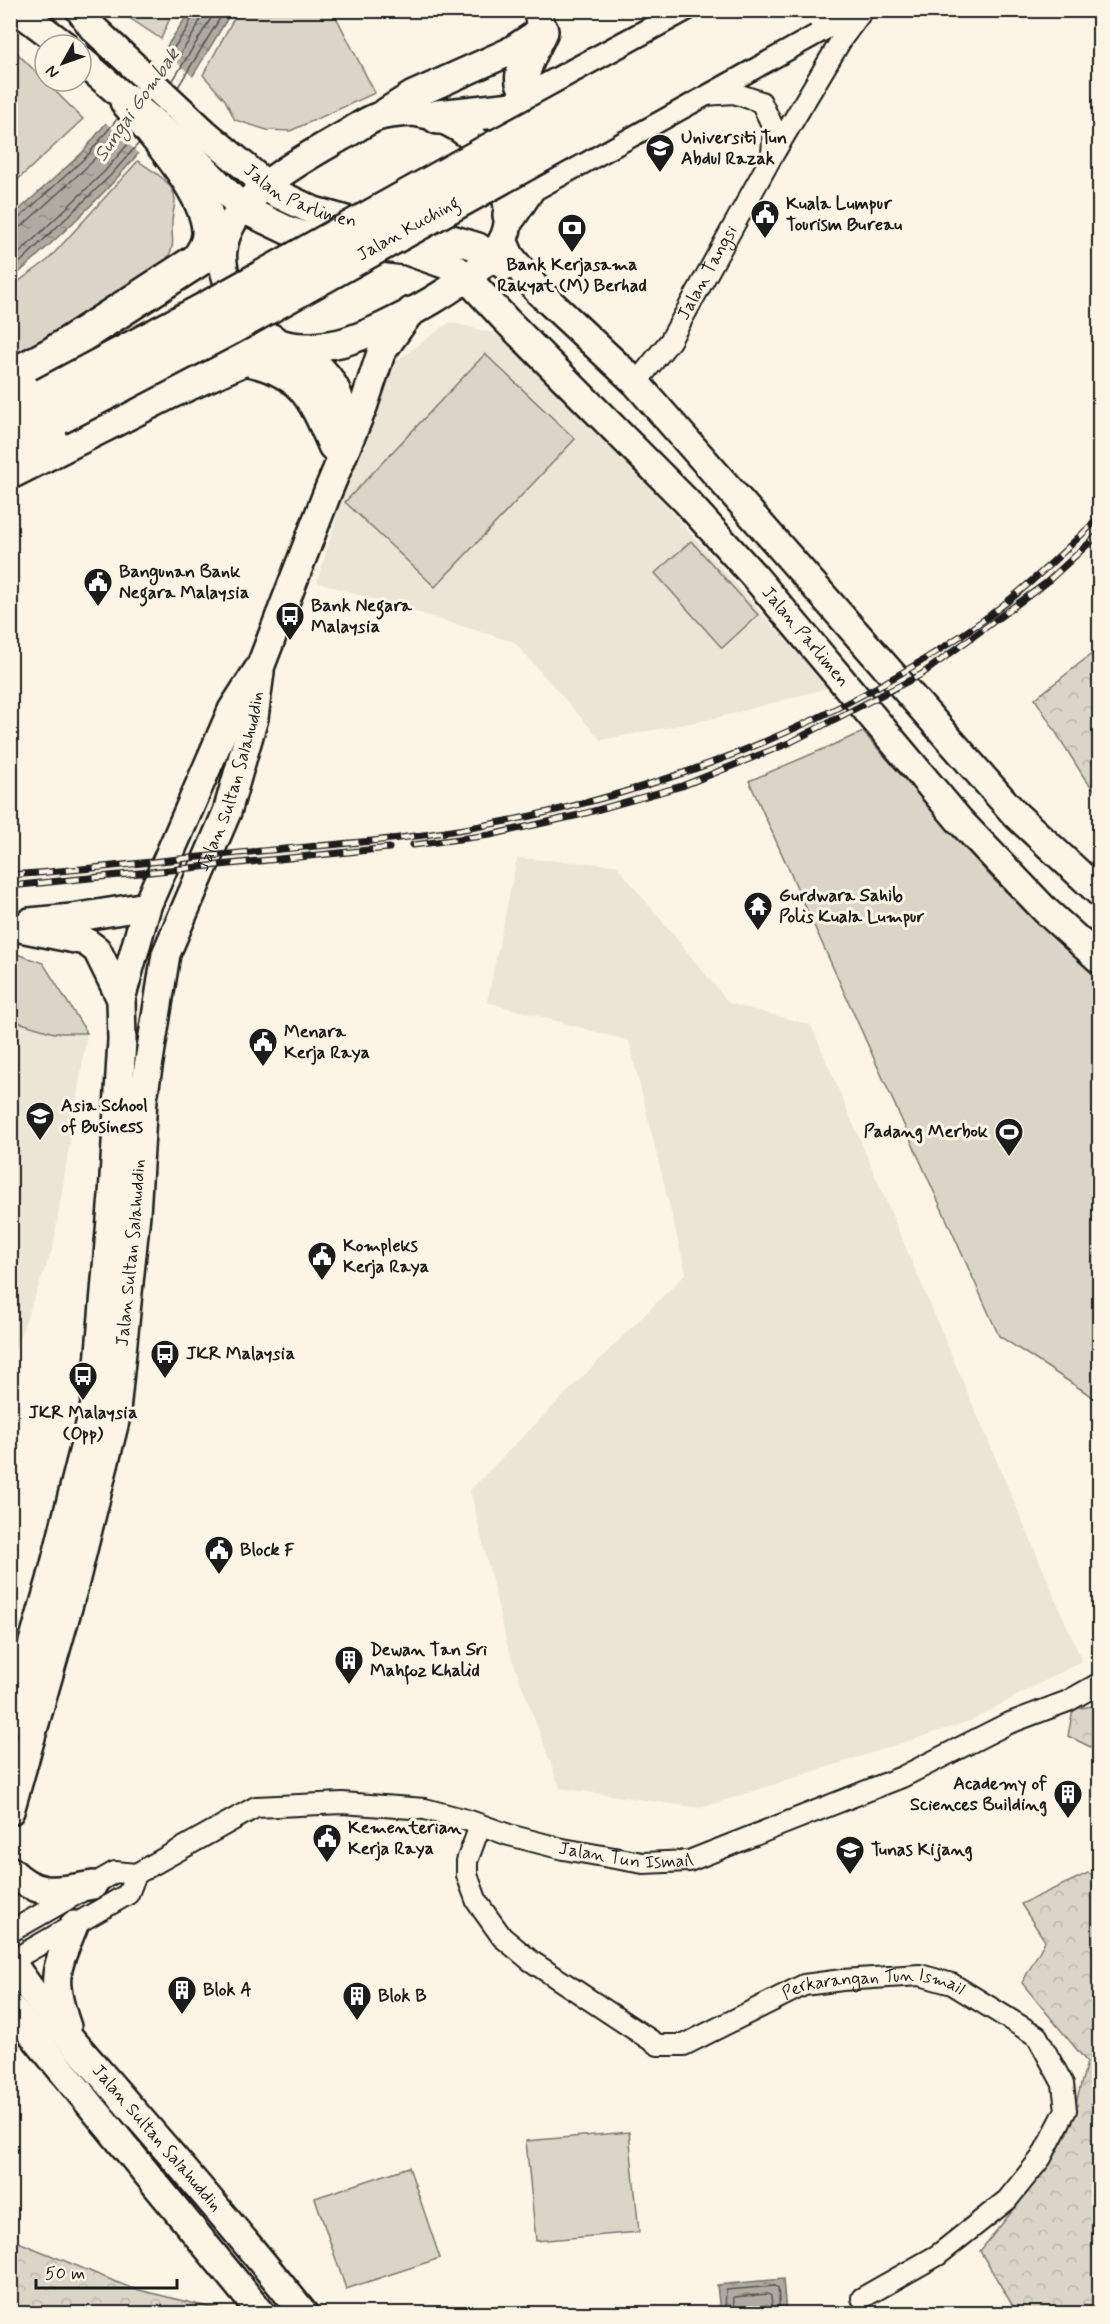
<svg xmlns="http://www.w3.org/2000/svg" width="1110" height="2324" font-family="Mynerve,sans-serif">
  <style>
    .built { fill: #ebe5d6 }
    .green { fill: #dbd5c8; stroke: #7c7872; stroke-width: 1.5 }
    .forest { fill: url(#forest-crowns); stroke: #7c7872; stroke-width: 1.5 }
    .water { fill: url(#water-ripples); stroke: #75726c; stroke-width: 1.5 }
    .pier { fill: #fcf5e5 }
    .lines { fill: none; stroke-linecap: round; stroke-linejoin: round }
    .shore { stroke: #575551; stroke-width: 1.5 }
    .street-casing { stroke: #1c1c1c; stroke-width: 24 }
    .secondary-casing { stroke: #1c1c1c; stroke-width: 32 }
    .highway-casing { stroke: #1c1c1c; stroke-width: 38 }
    .street { stroke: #fcf5e5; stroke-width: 20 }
    .secondary { stroke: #fcf5e5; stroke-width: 27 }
    .highway { stroke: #fcf5e5; stroke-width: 33 }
    .rail-casing { stroke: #1c1c1c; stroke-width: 7 }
    .rail { stroke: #fcf5e5; stroke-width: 4.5; stroke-dasharray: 14; stroke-linecap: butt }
    .highway-bridge-casing { stroke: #1c1c1c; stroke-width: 38; stroke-linecap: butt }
    .highway-bridge { stroke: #fcf5e5; stroke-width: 33 }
    .labels { text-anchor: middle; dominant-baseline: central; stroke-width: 6; stroke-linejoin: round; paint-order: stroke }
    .poi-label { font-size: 18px; font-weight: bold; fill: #1c1c1c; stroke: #fcf5e5; text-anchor: start }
    .street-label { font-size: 18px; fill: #1c1c1c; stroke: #fcf5e5 }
    .water-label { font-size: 20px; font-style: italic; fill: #575551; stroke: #fcf5e5 }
  </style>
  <defs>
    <pattern id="forest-crowns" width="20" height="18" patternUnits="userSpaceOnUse" patternTransform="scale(1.5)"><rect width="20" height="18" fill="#dbd5c8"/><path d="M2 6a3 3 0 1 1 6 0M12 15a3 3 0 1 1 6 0" fill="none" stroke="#bbb6ab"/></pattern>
    <pattern id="water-ripples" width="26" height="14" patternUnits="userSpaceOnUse" patternTransform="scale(1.5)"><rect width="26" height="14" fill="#b0aba1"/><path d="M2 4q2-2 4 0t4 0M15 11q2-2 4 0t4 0" fill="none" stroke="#8e8a82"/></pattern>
  </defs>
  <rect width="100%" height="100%" fill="#fcf5e5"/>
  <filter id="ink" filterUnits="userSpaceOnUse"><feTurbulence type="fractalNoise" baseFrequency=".0167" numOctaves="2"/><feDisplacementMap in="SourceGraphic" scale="12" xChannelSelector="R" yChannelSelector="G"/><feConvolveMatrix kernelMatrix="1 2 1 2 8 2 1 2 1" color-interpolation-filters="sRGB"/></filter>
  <g filter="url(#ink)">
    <!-- built -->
    <g class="built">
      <polygon points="450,322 507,337 598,429 828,688 716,718 601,740 514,642 317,582 381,372"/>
      <polygon points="517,858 616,865 729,1003 811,1025 1082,1661 970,1721 701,1808 560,1788 508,1648 470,1490 686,1273 629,1041 487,1002"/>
      <polygon points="11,952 43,963 87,1033 53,1248 11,1360"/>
    </g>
    <!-- green -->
    <g class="green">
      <polygon points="119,11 173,11 161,39"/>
      <polygon points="238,11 333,11 375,93 290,131 267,130 235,120 225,100 203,75"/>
      <polygon points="10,46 83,119 11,186 10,186"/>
      <path d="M138,161C151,170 174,182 175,199C175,207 172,215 172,222C171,236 176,244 168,257C154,283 42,339 11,356V287L48,260Z"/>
      <polygon points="485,354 575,439 435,587 345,502"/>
      <polygon points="691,541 758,615 722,648 655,573"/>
      <polygon points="863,732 992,878 1099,980 1099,1401 999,1336 749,781"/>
      <polygon points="11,952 43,963 87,1033 54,1033 11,1020"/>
      <polygon points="629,2132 639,2232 536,2241 526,2141"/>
      <polygon points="409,2167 440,2258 346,2289 315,2198"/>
    </g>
    <!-- forest -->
    <g class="forest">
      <polygon points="1099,648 1099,795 1085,779 1035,699"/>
      <polygon points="1099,1705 1099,1751 1068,1736 1073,1709"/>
      <polygon points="1088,1873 1100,1879 1099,2313 1017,2313 980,2251 1027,2193 1068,2133 1087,2062 1022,1983 1045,1941 1021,1904"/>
      <polygon points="11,2239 131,2288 220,2310 223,2313 11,2313"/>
    </g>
    <!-- water -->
    <g class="water">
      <path d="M190,11H232C202,60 174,111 137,155C99,201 54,241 11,280V217L82,153L114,113L140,87Z"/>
      <polygon points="783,2279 786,2313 720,2313 717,2285"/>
    </g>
    <!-- pier -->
    <polygon class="pier" points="162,49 194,78 167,120 141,156 104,121 137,85"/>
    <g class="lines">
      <!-- shore -->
      <g class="shore">
        <polyline points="159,69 187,29 195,10"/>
        <path d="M165,75C176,58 201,30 202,10"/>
        <polyline points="172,82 216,10"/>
        <polyline points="178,87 225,10"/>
        <polyline points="10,221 17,220 86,157 118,118"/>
        <polyline points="10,229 22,226 91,163 123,124"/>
        <polyline points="10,262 105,171 134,137"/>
        <polyline points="10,272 110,176 139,143"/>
        <polyline points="725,2314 726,2290 775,2286 778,2288 780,2314"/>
        <polyline points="733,2314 734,2297 768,2294 771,2296 773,2314"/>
      </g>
      <!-- street casing -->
      <g class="street-casing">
        <g id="street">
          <polyline points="705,95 734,93 761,102 774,129 772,153"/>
          <path id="s1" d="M636,383L670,341L771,158L843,37L863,10"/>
          <path id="s2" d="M480,1826L467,1861V1875L477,1902L502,1937L531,1961L658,2045H684L804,1985L842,1980L920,1975L952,1984L1037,2036L1063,2084L1066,2110L1041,2158L1007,2200L938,2255L862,2298"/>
          <path id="s3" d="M10,1932L115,1872L136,1874L256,1807L342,1803L425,1809L470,1821L509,1835L563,1849L643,1863L689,1861L902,1777L1007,1724L1068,1701L1100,1683"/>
          <polyline points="11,1961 128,1894 136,1874"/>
        </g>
      </g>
      <!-- secondary casing -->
      <g class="secondary-casing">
        <g id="secondary">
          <polyline points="23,10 27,17 64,45"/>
          <path id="s4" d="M80,10L93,28L205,133L276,193L314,211L346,220L425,231L478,247L505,266"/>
          <path id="s5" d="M81,60L188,152L243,209L289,231L316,239L407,251L455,268L466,277L505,319L686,501L755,577L959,820L1046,911L1100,960"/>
          <polyline points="386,112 413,95 509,52 541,31 538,10"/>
          <path d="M413,112C447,117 476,133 493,165C505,188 516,216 502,242C482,278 387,329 347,341C336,345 323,346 312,347C280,348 261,339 243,313C232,295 220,271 223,249C230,197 301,160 341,137C353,131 365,121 377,117C388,113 402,113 413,112Z"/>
          <polyline points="503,240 510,256 538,291 636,383 1015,814 1100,893"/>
          <path d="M297,348C318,364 343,386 341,416C341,427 336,438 335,448"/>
          <polyline points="30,922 72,918 147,906"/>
          <polyline points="10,926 85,941 97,950 121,999"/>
          <polyline points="10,1722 51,1580 96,1400 113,1195 122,1040 121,999 147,906 232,710 261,665 328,491 363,407 381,353 411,311"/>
          <path id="s6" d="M10,1811L74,1586L115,1421L136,1214L143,1099L166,954L227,812L254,718L260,672"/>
          <path d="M10,1870C38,1898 57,1891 93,1885"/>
          <path id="s7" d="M10,1960C44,2012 88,2058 128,2105C188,2174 247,2242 304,2314"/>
          <polyline points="10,2007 262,2314"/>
          <path d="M67,2027C50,1978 55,1972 74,1925"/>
        </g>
      </g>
      <!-- highway casing -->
      <g class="highway-casing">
        <g id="highway">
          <path d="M537,96C532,92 525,88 523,82C519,72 536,42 541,31"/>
          <polyline points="438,117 513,109 697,10"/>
          <polyline points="510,215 530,185 846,10"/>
          <path d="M57,351L198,260C204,251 210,242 209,230C207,191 153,132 127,101"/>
          <path d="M245,358C303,370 313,394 335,445"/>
          <polyline points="10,377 75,342"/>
          <polyline points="10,411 44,395"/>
          <polyline points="10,442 58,418"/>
          <polyline points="10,472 167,393 245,358 271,341"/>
        </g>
      </g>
      <!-- street -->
      <use href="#street" class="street"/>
      <!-- secondary -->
      <use href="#secondary" class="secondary"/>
      <!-- highway -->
      <use href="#highway" class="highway"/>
      <!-- rail casing -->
      <g class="rail-casing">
        <g id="rail">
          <polyline points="413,845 490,835 579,815 682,786 789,743 922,674 1046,583 1100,533"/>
          <path d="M10,875C87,870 164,860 240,853C320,845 401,841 481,826C656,794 829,728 975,626C1021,594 1060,555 1100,517"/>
          <polyline points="10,886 389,848"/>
        </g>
      </g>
      <!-- rail -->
      <use href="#rail" class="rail"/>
      <!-- highway-bridge casing -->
      <g class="highway-bridge-casing">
        <g id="highway-bridge">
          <polyline points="44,395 204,310 496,147 747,10"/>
          <path id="s8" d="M58,418L230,328L802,10"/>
        </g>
      </g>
      <!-- highway-bridge -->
      <use href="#highway-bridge" class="highway-bridge"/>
    </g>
  </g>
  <!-- icons -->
  <defs>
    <g id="school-pin" transform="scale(1.5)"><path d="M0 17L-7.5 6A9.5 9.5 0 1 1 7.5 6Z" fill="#1c1c1c" stroke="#fcf5e5"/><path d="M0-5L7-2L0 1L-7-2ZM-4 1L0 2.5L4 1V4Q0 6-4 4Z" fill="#fff"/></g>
    <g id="civic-pin" transform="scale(1.5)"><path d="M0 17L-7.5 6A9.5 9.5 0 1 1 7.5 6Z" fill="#1c1c1c" stroke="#fcf5e5"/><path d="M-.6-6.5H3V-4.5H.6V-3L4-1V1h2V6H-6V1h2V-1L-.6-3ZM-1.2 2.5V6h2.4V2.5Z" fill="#fff"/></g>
    <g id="bank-pin" transform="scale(1.5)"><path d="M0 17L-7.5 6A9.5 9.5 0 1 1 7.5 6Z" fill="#1c1c1c" stroke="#fcf5e5"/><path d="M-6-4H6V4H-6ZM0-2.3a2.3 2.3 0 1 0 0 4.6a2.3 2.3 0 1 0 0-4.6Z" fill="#fff"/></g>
    <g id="bus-pin" transform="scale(1.5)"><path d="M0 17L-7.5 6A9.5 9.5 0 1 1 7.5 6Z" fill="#1c1c1c" stroke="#fcf5e5"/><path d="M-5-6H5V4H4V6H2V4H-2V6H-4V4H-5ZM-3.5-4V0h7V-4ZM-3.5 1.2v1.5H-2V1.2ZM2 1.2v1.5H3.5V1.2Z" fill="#fff"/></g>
    <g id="temple-pin" transform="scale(1.5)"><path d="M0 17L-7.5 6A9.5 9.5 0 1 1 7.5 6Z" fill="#1c1c1c" stroke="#fcf5e5"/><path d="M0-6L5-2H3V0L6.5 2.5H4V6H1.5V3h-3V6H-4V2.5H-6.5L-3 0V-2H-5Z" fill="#fff"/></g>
    <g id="university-pin" transform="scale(1.5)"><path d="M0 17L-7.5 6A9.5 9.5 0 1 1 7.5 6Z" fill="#1c1c1c" stroke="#fcf5e5"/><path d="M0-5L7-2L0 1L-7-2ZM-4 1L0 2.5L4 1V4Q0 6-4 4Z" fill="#fff"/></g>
    <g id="stadium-pin" transform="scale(1.5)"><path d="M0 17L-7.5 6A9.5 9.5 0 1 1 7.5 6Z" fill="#1c1c1c" stroke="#fcf5e5"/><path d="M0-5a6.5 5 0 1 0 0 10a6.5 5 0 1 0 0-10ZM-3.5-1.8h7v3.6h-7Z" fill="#fff"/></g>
    <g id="building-pin" transform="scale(1.5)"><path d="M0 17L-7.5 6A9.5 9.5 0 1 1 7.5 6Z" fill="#1c1c1c" stroke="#fcf5e5"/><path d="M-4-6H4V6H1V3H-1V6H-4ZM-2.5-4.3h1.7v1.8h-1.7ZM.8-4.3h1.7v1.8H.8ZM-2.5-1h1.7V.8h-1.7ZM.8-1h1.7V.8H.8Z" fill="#fff"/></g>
  </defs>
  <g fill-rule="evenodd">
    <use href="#school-pin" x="660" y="148"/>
    <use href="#civic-pin" x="765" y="214"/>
    <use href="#bank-pin" x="572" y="228"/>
    <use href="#civic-pin" x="98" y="582"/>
    <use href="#bus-pin" x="290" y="616"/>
    <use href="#temple-pin" x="758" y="906"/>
    <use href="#civic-pin" x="263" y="1042"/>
    <use href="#university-pin" x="40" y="1116"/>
    <use href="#stadium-pin" x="1009" y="1132"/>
    <use href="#civic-pin" x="322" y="1256"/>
    <use href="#bus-pin" x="165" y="1354"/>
    <use href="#bus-pin" x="83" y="1376"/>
    <use href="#civic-pin" x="219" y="1550"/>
    <use href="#building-pin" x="349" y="1660"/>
    <use href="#building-pin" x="1068" y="1794"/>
    <use href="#civic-pin" x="327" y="1838"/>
    <use href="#school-pin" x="850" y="1850"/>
    <use href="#building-pin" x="182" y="1990"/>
    <use href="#building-pin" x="357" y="1996"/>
  </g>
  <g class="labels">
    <!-- poi labels -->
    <g class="poi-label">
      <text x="681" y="138">Universiti Tun<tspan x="681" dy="21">Abdul Razak</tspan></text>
      <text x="786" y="204">Kuala Lumpur<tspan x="786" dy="21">Tourism Bureau</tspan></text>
      <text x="572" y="265" text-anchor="middle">Bank Kerjasama<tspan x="572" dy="21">Rakyat (M) Berhad</tspan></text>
      <text x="119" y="572">Bangunan Bank<tspan x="119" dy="21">Negara Malaysia</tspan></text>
      <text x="311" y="606">Bank Negara<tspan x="311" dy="21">Malaysia</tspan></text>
      <text x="779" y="896">Gurdwara Sahib<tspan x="779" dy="21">Polis Kuala Lumpur</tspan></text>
      <text x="284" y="1032">Menara<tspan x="284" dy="21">Kerja Raya</tspan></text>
      <text x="61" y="1106">Asia School<tspan x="61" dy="21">of Business</tspan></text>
      <text x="988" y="1132" text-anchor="end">Padang Merbok</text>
      <text x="343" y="1246">Kompleks<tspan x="343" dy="21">Kerja Raya</tspan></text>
      <text x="186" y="1354">JKR Malaysia</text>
      <text x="83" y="1413" text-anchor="middle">JKR Malaysia<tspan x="83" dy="21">(Opp)</tspan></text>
      <text x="240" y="1550">Block F</text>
      <text x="370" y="1650">Dewan Tan Sri<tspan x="370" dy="21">Mahfoz Khalid</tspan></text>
      <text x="1047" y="1784" text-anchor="end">Academy of<tspan x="1047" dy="21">Sciences Building</tspan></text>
      <text x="348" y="1828">Kementerian<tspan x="348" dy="21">Kerja Raya</tspan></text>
      <text x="871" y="1850">Tunas Kijang</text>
      <text x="203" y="1990">Blok A</text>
      <text x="378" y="1996">Blok B</text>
    </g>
    <!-- street labels -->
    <g class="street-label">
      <text stroke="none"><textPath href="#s4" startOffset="292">Jalan Parlimen</textPath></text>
      <text stroke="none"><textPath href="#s8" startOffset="398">Jalan Kuching</textPath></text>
      <text stroke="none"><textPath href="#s1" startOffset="132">Jalan Tangsi</textPath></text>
      <text stroke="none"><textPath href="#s5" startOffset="951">Jalan Parlimen</textPath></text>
      <text stroke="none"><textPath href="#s6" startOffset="1059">Jalan Sultan Salahuddin</textPath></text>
      <text stroke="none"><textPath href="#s6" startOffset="573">Jalan Sultan Salahuddin</textPath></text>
      <text stroke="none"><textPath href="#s3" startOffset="656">Jalan Tun Ismail</textPath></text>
      <text stroke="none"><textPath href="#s2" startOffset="543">Perkarangan Tun Ismail</textPath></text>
      <text stroke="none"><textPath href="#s7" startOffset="231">Jalan Sultan Salahuddin</textPath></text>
    </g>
    <!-- water labels -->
    <g class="water-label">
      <text transform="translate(137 105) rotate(-55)">Sungai Gombak</text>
    </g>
  </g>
  <!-- margin -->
  <rect width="1110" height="2324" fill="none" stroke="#fcf5e5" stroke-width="36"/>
  <rect x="18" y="18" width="1074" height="2288" fill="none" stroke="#1c1c1c" stroke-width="2" filter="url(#ink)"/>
  <!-- north arrow -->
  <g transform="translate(63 63) rotate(230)"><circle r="28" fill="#fcf5e5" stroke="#a29e95" stroke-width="1.5"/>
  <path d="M0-4.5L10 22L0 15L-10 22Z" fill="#1c1c1c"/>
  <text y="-9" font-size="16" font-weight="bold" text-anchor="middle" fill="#1c1c1c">N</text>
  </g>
  <!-- scale -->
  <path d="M36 2279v9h141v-9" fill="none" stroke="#1c1c1c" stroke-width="3"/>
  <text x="45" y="2279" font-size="18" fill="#1c1c1c" stroke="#fcf5e5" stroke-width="4.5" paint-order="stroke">50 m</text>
</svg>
